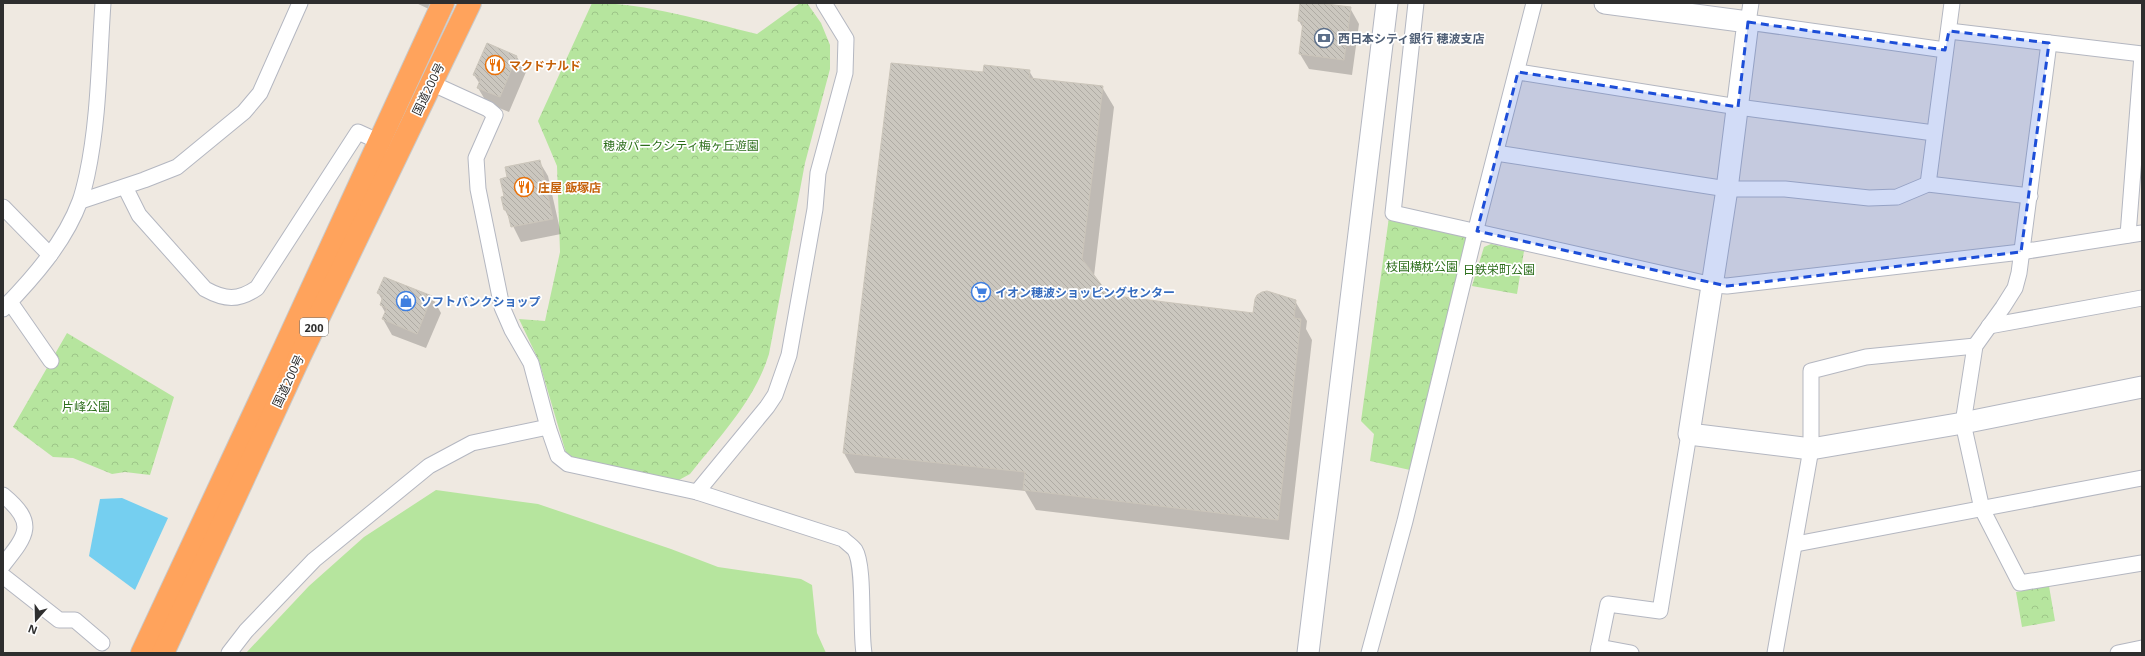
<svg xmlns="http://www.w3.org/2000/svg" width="2145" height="656" font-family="'Open Sans','Noto Sans JP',sans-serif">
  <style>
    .grass { fill: #b6e59e }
    .forest { fill: url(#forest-crowns) }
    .water { fill: #75cff0 }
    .shadow { fill: #0003 }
    .building { fill: url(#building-back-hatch); stroke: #cbc5ba }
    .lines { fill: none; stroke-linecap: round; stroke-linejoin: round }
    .street-casing { stroke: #b4b7c1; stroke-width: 17 }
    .secondary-casing { stroke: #b4b7c1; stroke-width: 23 }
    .highway-casing { stroke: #c9c9c9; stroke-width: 24 }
    .street { stroke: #fff; stroke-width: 15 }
    .secondary { stroke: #fff; stroke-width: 21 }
    .highway { stroke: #ffa35c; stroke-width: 22 }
    .marked { fill: #1d4ed8; fill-opacity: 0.2; stroke: #1d4ed8; stroke-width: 3; stroke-dasharray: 8 5; stroke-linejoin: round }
    .labels { text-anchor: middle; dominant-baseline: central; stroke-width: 3.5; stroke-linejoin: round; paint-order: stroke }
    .shield { fill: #fff; stroke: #6d6d6d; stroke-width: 1 }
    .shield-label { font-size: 11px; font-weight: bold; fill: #2e2e2e }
    .service-label { font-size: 12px; font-weight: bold; fill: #4e5e75; stroke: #fff; text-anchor: start }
    .food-label { font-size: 12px; font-weight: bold; fill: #c56008; stroke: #fff; text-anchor: start }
    .street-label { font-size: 12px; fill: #2e2e2e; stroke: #fff }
    .park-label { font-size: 12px; fill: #2c6e1b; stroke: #fff }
    .shop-label { font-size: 12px; font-weight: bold; fill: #366cbe; stroke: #fff; text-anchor: start }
  </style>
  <defs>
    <pattern id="forest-crowns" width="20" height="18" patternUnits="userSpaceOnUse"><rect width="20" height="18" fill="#b6e59e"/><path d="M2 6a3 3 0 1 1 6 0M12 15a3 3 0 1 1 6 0" fill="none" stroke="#9dc588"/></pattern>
    <pattern id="building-back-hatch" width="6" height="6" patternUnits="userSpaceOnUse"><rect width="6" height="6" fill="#cbc7bf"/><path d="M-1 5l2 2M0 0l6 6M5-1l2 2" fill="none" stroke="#afaba4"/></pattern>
  </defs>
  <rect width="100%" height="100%" fill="#efe9e1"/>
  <!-- grass -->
  <polygon class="grass" points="436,490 538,504 671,549 718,567 801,579 812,585 817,633 826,653 246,653 309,586 364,537"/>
  <!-- forest -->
  <g class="forest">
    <path d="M592,3C648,3 703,21 757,34L800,3H807L821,23L830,45V69L805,163L769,354C755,400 720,436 690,474L679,480L663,478L574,458L566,453L539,361L519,319L545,321L560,252L557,166L538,121Z"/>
    <polygon points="1389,217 1469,237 1410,470 1370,461 1374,434 1361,421"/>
    <polygon points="1491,244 1524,251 1517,294 1472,286 1484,247"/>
    <polygon points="67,333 174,397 150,475 125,472 112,474 73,458 53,457 13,427"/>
    <polygon points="2049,586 2055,621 2022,627 2016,592"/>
  </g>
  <!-- water -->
  <polygon class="water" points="122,498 168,518 135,590 89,556 100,499"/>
  <!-- shadow -->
  <g class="shadow">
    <polygon points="416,3 432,3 429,9"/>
    <polygon points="1301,3 1350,8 1359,24 1352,75 1309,69 1300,54 1303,28 1299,21"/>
    <polygon points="517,57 526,72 509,112 487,103 478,88 480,84 474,75"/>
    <polygon points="1029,71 1034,79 1102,87 1114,107 1094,276 1109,296 1254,315 1295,301 1307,321 1306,329 1312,340 1289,540 1036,510 1025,491 855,473 844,453 984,73"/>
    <polygon points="539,161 548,176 561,234 521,242 505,210 508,178"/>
    <polygon points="385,278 432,297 441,313 426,348 392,335 383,319 386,314 381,305 383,301 378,293"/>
  </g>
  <!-- building -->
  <g class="building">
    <polygon points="1300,3 1318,3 1351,7 1344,60 1299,54 1303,22 1298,21"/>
    <polygon points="487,43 517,56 500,97 477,88 481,78 473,75"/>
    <polygon points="891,63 983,72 984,65 1030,70 1029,78 1103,86 1082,259 1109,295 1253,313 1255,299 1257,295 1262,292 1267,291 1296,300 1294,318 1301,319 1278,520 1023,490 1025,472 843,453"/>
    <polygon points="540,160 553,219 511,227 507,210 504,210 501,197 504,196 500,179 507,177 505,167"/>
    <polygon points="384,277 432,296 417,334 382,319 387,308 380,305 383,296 377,293"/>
  </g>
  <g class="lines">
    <!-- street casing -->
    <g class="street-casing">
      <g id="street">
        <polyline points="1416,3 1393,213 1713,285 1727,286 2021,252 2142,233"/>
        <polyline points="1751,3 1748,22 1945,50"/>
        <polyline points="1949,31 2142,54"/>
        <polyline points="2049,43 2019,273 2015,288 2003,307 1975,346 1963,423 1982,509 2020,583 2142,563"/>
        <polyline points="1518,72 1738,107 1934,133"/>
        <path d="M431,83L488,109L495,115L476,158L478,189L502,307L512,330L531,363L548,427L558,456L568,464L697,492L843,539C847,543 852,546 855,550C865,566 860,630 864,653"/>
        <polyline points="1496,153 1727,189 1785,189 1869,198 1897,197 1928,184 2030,196"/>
        <polyline points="1928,184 1952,3"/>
        <path d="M125,187L139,215L205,289C225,300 238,301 257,288L358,132L380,142"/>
        <polyline points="81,201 144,180 177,167 244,112 260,93 300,3"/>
        <polyline points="3,207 50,255"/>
        <polyline points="2128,235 2142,55"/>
        <polyline points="10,302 51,361"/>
        <path d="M3,309C33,278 65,242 80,201C83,193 85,184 87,175C99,119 99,60 103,3"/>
        <polyline points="1989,326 2142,298"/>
        <polyline points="697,492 767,407 775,395 789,355 815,209 818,173 845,73 846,39 824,3"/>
        <path d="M3,495C37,523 27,535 3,565"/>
        <polyline points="1796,544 2142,478"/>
        <polyline points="3,576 59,620 75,620 102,643"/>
        <polyline points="1599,647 1631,653"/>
        <polyline points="229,653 246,631 314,560 429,466 472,443 548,427"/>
        <polyline points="1369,653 1405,521 1479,217 1534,3"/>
        <polyline points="1598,653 1608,604 1660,611 1689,434"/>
        <polyline points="1775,653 1811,449 1811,371 1866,357 1975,346"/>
        <polyline points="2118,653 2142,648"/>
      </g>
    </g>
    <!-- secondary casing -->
    <g class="secondary-casing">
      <g id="secondary">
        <polyline points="1605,3 1748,22 1727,189 1689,434 1811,449 1963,423 2142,387"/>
        <polyline points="1308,653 1387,3"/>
      </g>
    </g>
    <!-- highway casing -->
    <g class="highway-casing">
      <g id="highway">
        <polyline points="142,653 284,349 443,3"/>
        <polyline points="163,653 300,356 470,3"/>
      </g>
    </g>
    <!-- street -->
    <use href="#street" class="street"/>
    <!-- secondary -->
    <use href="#secondary" class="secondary"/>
    <!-- highway -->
    <use href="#highway" class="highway"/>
  </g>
  <!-- marked area -->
  <path class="marked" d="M1748,22L1945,50L1949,31L2049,43L2021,252L1727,286L1477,231L1518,72L1738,107Z"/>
  <!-- icons -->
  <defs>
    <g id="bank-ring" transform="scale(1)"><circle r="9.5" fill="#fff" stroke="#5c6f8a" stroke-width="1.5"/><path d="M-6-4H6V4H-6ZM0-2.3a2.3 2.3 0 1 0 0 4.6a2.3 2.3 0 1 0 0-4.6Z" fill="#5c6f8a"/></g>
    <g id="restaurant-ring" transform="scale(1)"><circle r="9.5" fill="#fff" stroke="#e8710a" stroke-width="1.5"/><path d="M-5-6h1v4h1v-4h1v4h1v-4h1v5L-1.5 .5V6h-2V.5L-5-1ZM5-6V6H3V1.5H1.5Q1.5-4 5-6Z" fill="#e8710a"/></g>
    <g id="supermarket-ring" transform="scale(1)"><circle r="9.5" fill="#fff" stroke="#3f7fe0" stroke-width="1.5"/><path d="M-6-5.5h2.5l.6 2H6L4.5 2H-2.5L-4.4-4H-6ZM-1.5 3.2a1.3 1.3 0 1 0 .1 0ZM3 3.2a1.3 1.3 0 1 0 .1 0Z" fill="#3f7fe0"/></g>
    <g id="shop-ring" transform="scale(1)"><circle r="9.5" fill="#fff" stroke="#3f7fe0" stroke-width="1.5"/><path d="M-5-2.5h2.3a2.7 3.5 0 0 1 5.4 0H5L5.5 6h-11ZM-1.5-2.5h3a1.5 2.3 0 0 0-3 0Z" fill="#3f7fe0"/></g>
  </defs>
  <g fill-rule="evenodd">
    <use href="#bank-ring" x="1324" y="38"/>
    <use href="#restaurant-ring" x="495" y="65"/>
    <use href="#restaurant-ring" x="524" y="187"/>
    <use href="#supermarket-ring" x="981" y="292"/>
    <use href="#shop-ring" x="406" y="301"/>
  </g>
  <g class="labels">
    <!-- shield labels -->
    <rect class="shield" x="300" y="318" width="28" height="18" rx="3"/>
    <g class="shield-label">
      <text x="314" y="327">200</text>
    </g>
    <!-- service labels -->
    <g class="service-label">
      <text x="1338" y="38">西日本シティ銀行 穂波支店</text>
    </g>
    <!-- food labels -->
    <g class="food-label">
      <text x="509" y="65">マクドナルド</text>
      <text x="538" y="187">庄屋 飯塚店</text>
    </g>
    <!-- street labels -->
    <g class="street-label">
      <text transform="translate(428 89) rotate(-64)">国道200号</text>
      <text transform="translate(288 381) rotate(-65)">国道200号</text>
    </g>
    <!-- park labels -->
    <g class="park-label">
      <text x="681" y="145">穂波パークシティ梅ヶ丘遊園</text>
      <text x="1422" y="266">枝国横枕公園</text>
      <text x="1499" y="269">日鉄栄町公園</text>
      <text x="86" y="406">片峰公園</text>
    </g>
    <!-- shop labels -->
    <g class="shop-label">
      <text x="995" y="292">イオン穂波ショッピングセンター</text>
      <text x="420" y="301">ソフトバンクショップ</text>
    </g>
  </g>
  <!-- border -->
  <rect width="2145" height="656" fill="none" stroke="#2e2e2e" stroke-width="8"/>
  <!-- north arrow -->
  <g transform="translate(36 620) rotate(200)" stroke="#ffffff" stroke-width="3" paint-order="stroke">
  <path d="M0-3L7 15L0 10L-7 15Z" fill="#2e2e2e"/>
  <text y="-6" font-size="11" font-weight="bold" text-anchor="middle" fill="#2e2e2e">N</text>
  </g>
</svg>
